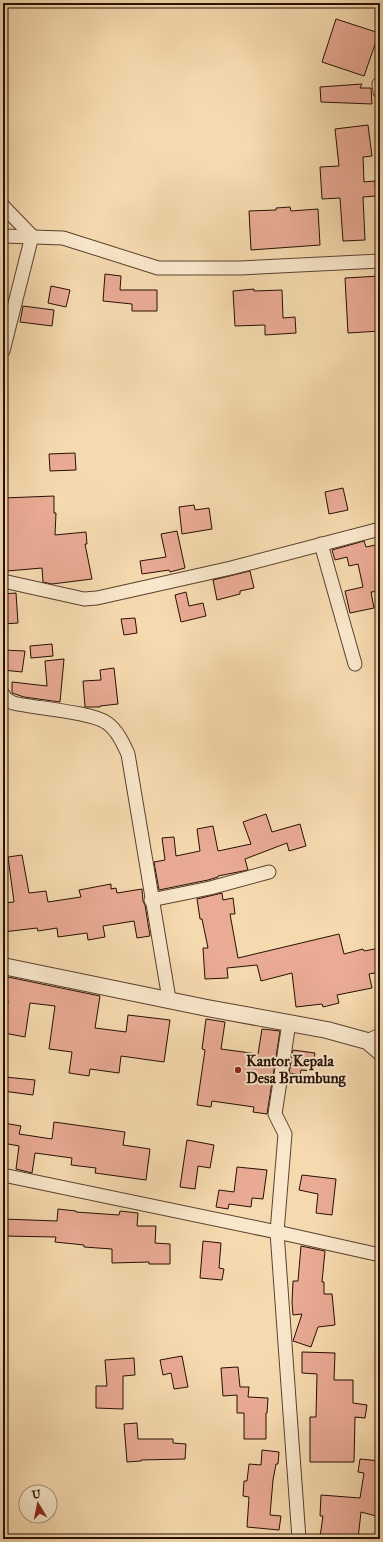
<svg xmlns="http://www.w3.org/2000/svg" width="383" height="1542" font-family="'IM FELL Great Primer',serif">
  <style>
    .building { fill: #eaab95; stroke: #260f04 }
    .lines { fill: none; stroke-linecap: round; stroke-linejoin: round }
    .minor-casing { stroke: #5a422f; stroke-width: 15 }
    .tertiary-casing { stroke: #5a422f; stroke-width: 18 }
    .minor { stroke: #f9e7cb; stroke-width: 13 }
    .tertiary { stroke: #f9e7cb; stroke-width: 16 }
    .poi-dot { fill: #8f2418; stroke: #f9e7cb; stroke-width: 1.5 }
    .labels { text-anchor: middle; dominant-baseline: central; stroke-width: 4; stroke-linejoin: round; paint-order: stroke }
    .poi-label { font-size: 15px; font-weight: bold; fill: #260f04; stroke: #f9e7cb; text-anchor: start }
  </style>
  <rect width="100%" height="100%" fill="#f6daaf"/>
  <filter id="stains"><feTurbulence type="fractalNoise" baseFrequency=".005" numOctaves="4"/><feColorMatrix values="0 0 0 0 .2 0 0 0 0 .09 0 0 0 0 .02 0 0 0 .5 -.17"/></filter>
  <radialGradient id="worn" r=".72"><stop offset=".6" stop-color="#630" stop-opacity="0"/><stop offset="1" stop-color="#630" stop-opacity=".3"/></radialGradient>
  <!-- building -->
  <g class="building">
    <polygon points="336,19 379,33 364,76 322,62"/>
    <polygon points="362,84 360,88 371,88 372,104 321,102 320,87"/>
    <polygon points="368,125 372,156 363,157 364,182 375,181 376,196 363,197 365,240 343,241 340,198 322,199 320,167 339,166 335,129"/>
    <polygon points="290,207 291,211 318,209 320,245 251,250 249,211 276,210 276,208"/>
    <polygon points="105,274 121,276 120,290 157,290 157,311 132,311 132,304 103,301"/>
    <polygon points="380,276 380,331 348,333 345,278"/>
    <polygon points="51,286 70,290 66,307 48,303"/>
    <polygon points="254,289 254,291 282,290 283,318 295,317 296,333 265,335 265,325 235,326 233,291"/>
    <polygon points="23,306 54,310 52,326 20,322"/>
    <polygon points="75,453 76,470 50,471 49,454"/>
    <polygon points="343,488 348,510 329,514 325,492"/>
    <polygon points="54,496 54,513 56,513 55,535 86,532 87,544 85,544 92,579 52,584 43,582 42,568 7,571 6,561 3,562 3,529 5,529 3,498"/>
    <polygon points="194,505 195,510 209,508 212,529 182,534 179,507"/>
    <polygon points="177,531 185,568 170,572 169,570 142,574 140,561 166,557 161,534"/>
    <polygon points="364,541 366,547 380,544 380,591 371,592 374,608 350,613 345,591 363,587 358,564 349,566 347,557 335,560 332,550"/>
    <polygon points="250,571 254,588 240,591 240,594 217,600 213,580"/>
    <polygon points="186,592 189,606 203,603 206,616 181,622 175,595"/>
    <polygon points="16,593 18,623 3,624 3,594"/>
    <polygon points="135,618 137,633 124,635 121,619"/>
    <polygon points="52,644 53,656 31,658 30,646"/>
    <polygon points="3,650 25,651 22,672 3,670"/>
    <polygon points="64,659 60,702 24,697 12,693 12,682 47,686 45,661"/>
    <polygon points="114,668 118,704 100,706 100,707 85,707 83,681 101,680 100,670"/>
    <polygon points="266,814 272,832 300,824 306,846 289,851 287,843 245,859 248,870 218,876 218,877 208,880 159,890 154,862 165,860 162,838 174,837 176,856 200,851 197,829 213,826 218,851 251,844 243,822"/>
    <polygon points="22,855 29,893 46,891 48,902 81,897 79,890 111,884 111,889 116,888 117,893 142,889 143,901 145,905 150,936 137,938 134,921 103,926 105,937 88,940 87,933 58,937 57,928 38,931 37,928 3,932 3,903 14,902 8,857"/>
    <polygon points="222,893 223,900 233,898 235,914 230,914 238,958 339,934 344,954 363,949 364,951 380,948 380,972 369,974 372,988 337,995 339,1003 323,1007 322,1004 296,1007 292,973 261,981 257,965 227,968 228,978 205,979 203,948 208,948 202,919 200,919 197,899"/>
    <polygon points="3,976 100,996 95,1028 126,1032 128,1015 170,1020 164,1062 121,1056 119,1073 90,1069 89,1076 69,1073 72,1052 49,1049 55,1006 30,1003 25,1037 4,1033 8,1001 3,1000"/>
    <polygon points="206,1019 225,1022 221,1049 258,1054 262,1029 280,1031 267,1114 253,1112 254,1107 212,1101 211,1107 197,1105 205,1050 202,1049"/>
    <polygon points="293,1050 315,1053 312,1071 301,1070 300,1075 289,1073"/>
    <polygon points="5,1077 35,1080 33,1095 3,1091"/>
    <polygon points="54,1122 125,1132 123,1145 150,1149 146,1180 95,1173 96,1168 71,1165 72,1158 35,1153 32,1173 16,1169 19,1146 3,1143 3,1123 21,1126 19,1134 52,1139"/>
    <polygon points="187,1140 214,1145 210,1168 198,1166 195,1189 180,1187"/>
    <polygon points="237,1167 267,1170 263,1199 252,1198 251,1207 229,1204 228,1209 216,1207 219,1190 234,1192"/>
    <polygon points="302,1175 336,1179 332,1215 316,1213 318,1194 299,1190"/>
    <polygon points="58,1209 76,1211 76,1212 119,1215 120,1211 138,1213 137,1226 156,1226 155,1243 170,1244 170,1264 149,1264 149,1262 112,1263 112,1249 84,1247 84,1245 55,1242 56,1237 3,1236 3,1219 57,1221"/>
    <polygon points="203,1241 221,1243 219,1268 224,1269 222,1280 200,1278"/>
    <polygon points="301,1246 325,1251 322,1282 324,1282 324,1294 332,1294 335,1325 318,1327 311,1347 293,1341 302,1314 293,1315 292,1302 293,1281 298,1281"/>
    <polygon points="302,1352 335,1353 334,1380 353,1380 353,1403 367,1405 365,1418 355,1417 354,1462 310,1462 310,1417 316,1417 317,1374 302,1373"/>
    <polygon points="182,1356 188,1387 174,1389 171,1373 163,1375 160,1360"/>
    <polygon points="134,1358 135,1375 123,1376 123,1409 96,1408 96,1386 107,1386 105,1360"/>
    <polygon points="238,1367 240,1387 249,1387 248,1397 268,1398 267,1413 266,1413 266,1439 244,1439 244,1413 237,1413 237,1395 223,1396 221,1368"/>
    <polygon points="137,1423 138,1439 173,1439 173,1443 186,1444 185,1459 141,1460 141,1461 127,1462 124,1424"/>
    <polygon points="262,1450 279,1452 278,1464 276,1464 273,1480 270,1515 281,1516 279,1530 247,1527 249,1497 243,1496 244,1481 247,1481 249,1464 261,1465"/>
    <polygon points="360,1459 380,1461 380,1517 361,1512 358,1539 320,1537 323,1516 320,1516 321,1495 360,1498 364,1473 358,1472"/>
  </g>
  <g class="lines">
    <!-- minor casing -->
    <g class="minor-casing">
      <g id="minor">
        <polyline points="379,84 380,92"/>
        <polyline points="3,206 32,236 3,351"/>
        <polyline points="3,236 63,238 158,268 241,268 380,261"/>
        <polyline points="321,544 355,664"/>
        <polyline points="3,581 84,599 97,598 231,568 380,529"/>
        <path d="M3,694L6,699L13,703C34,708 92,712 107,723C117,730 123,743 128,754L169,999"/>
        <polyline points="151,900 210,888 269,872"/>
        <polyline points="289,1023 275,1114 285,1134 277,1232 299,1539"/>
        <polyline points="367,1041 380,1035"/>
        <polyline points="3,1175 277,1232 380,1255"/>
      </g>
    </g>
    <!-- tertiary casing -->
    <g class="tertiary-casing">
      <polyline id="tertiary" points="3,966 207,1008 327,1030 367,1041 380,1052"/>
    </g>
    <!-- minor -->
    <use href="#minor" class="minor"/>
    <!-- tertiary -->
    <use href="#tertiary" class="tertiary"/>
  </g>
  <!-- markers -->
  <circle class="poi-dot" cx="238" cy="1070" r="4"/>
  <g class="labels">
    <!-- poi labels -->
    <g class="poi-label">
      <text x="246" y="1061">Kantor Kepala<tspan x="246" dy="17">Desa Brumbung</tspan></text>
    </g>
  </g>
  <!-- margin -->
  <rect width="383" height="1542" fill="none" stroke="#f6daaf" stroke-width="16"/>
  <rect x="4" y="4" width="375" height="1534" fill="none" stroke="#260f04" stroke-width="2"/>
  <rect x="8" y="8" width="367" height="1526" fill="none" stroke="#260f04"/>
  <!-- north arrow -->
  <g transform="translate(38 1504) rotate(350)"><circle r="19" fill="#f9e7cb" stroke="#a5917b"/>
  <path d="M0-3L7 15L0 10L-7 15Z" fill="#8f2418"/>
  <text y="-6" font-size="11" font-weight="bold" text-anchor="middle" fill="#260f04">U</text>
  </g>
  <rect width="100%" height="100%" filter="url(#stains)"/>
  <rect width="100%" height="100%" fill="url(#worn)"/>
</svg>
